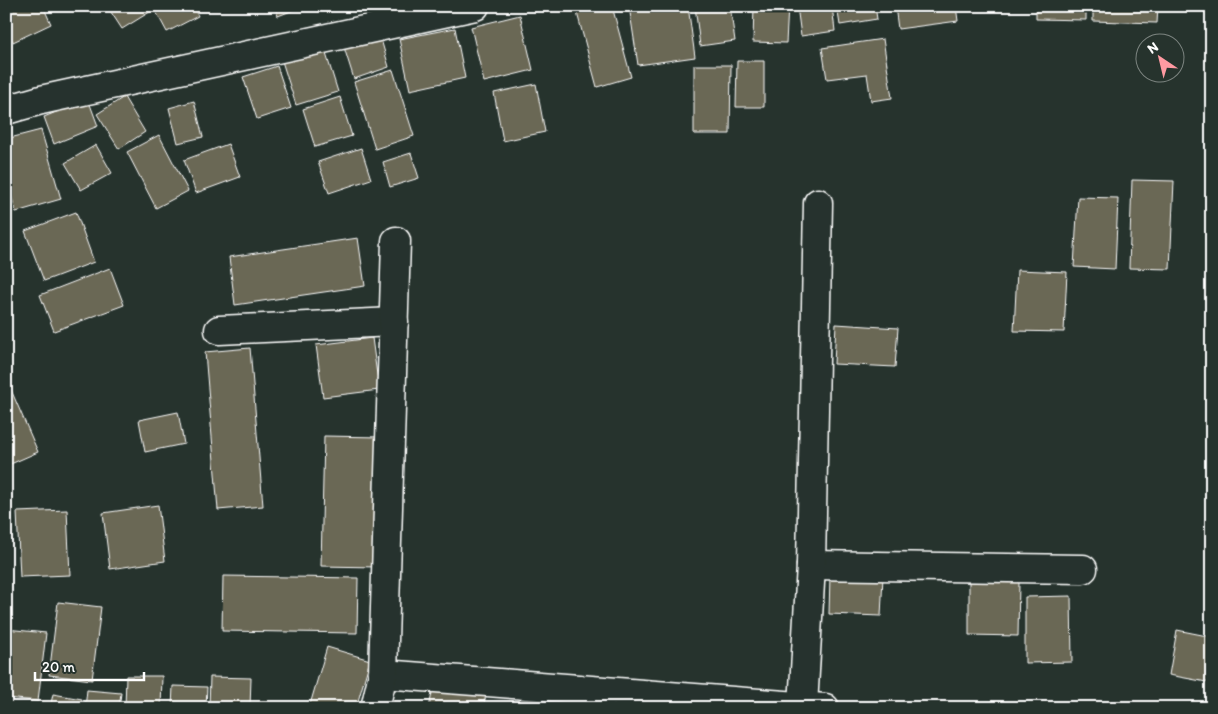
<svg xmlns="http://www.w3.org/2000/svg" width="1218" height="714" font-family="Itim,sans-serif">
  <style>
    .building { fill: #6a6754; stroke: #fff }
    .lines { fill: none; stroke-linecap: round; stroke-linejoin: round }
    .street-casing { stroke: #fff; stroke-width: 31 }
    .street { stroke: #26332d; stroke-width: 28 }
  </style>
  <rect width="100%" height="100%" fill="#26332d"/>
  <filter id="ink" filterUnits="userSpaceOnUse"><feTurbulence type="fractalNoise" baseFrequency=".02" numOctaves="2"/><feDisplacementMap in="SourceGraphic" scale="10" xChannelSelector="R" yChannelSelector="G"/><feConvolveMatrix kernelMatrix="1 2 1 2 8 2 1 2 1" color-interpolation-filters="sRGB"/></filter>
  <g filter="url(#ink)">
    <!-- building -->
    <g class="building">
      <polygon points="6,6 43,6 51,24 13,42 6,27"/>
      <polygon points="107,6 151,6 153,10 122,29"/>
      <polygon points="153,6 193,6 198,16 167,32"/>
      <polygon points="274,6 304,6 278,16"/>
      <polygon points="585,6 612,6 631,77 597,87 576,9"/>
      <polygon points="629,6 688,6 695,57 638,65"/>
      <polygon points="695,6 730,6 735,41 700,46"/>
      <polygon points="754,6 788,6 786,43 753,42"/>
      <polygon points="797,6 832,6 835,31 801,36"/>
      <polygon points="837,6 875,6 877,19 840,25"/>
      <polygon points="895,6 956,6 958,21 898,29"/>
      <polygon points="1036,6 1086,6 1086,20 1036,19"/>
      <polygon points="1093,6 1158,6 1157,23 1093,21"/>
      <polygon points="520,15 533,70 484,82 471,27"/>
      <polygon points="455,28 465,78 410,90 399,39"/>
      <polygon points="378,29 389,67 354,79 342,41"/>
      <polygon points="883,39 892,98 871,101 867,74 827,79 822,48"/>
      <polygon points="323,44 338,92 296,105 281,58"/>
      <polygon points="737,61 764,61 764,107 736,107"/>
      <polygon points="694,65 731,65 730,134 694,134"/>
      <polygon points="277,66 291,108 257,119 243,77"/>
      <polygon points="393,70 414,136 375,149 354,82"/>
      <polygon points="536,84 545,132 503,141 494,93"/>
      <polygon points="124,97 145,132 119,149 97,114"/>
      <polygon points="340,97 352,136 315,147 303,109"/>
      <polygon points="88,99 98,126 54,144 44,117"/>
      <polygon points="194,101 203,137 178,143 169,108"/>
      <polygon points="41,130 61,199 16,212 6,177 6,139"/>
      <polygon points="159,135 188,191 156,208 127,152"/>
      <polygon points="228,144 240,177 196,193 184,160"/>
      <polygon points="96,145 112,173 81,190 65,163"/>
      <polygon points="361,148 371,179 329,193 318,162"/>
      <polygon points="411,153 419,178 390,187 383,162"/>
      <polygon points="1132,180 1174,181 1170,269 1129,268"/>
      <polygon points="1078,197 1118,198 1115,269 1074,267"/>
      <polygon points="76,212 94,262 44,281 25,231"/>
      <polygon points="358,238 365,286 235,305 229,257"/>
      <polygon points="110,268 124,305 54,331 40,295"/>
      <polygon points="1017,270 1067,272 1064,332 1014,331"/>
      <polygon points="836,324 898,328 895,367 834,364"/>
      <polygon points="372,338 379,390 323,397 316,345"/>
      <polygon points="250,348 263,506 218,510 205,352"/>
      <polygon points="11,390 38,452 6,466 6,392"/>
      <polygon points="178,412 184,444 145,452 139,420"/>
      <polygon points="324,436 380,437 377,567 321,566"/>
      <polygon points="158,505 165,561 110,569 103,513"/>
      <polygon points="67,510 70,575 20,577 17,512"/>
      <polygon points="830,575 883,576 881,616 829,614"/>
      <polygon points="223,576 358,578 357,633 222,631"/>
      <polygon points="969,582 1019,582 1018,636 969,635"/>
      <polygon points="1071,596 1072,662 1025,663 1025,597"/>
      <polygon points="58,602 101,607 92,680 49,675"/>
      <polygon points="6,629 46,633 38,701 6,698"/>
      <polygon points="1177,630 1212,637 1212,683 1169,675"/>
      <polygon points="327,647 370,660 356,708 309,708"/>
      <polygon points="126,676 162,676 161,708 125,708"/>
      <polygon points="210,677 251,678 250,708 209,708"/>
      <polygon points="434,683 486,695 483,708 429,708"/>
      <polygon points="173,686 207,687 206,708 172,708"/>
      <polygon points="87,690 121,693 119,708 85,708"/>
      <polygon points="53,694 82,699 80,708 50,708"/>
    </g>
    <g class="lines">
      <!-- street casing -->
      <g class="street-casing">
        <g id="street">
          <polyline points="6,110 41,100 475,6"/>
          <polyline points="219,330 394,322"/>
          <polyline points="811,565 1083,569"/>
          <polyline points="383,674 825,708"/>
          <polyline points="803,706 811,565 818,203"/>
          <polyline points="375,708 383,674 396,241"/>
        </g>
      </g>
      <!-- street -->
      <use href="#street" class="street"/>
    </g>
  </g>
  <!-- margin -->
  <rect width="1218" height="714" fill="none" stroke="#26332d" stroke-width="25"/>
  <rect x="12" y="12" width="1193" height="689" fill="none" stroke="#fff" stroke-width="2" filter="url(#ink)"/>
  <!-- north arrow -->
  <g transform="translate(1160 58) rotate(325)"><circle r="24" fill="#26332d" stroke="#7d8581"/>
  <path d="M0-4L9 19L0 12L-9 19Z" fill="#ff9aa2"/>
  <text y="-8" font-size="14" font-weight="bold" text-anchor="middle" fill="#ffffff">N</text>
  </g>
  <!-- scale -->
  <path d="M35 672v8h109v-8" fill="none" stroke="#ffffff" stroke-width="2.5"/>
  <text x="42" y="672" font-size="15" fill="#ffffff" stroke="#26332d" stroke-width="4" paint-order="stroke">20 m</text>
</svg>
